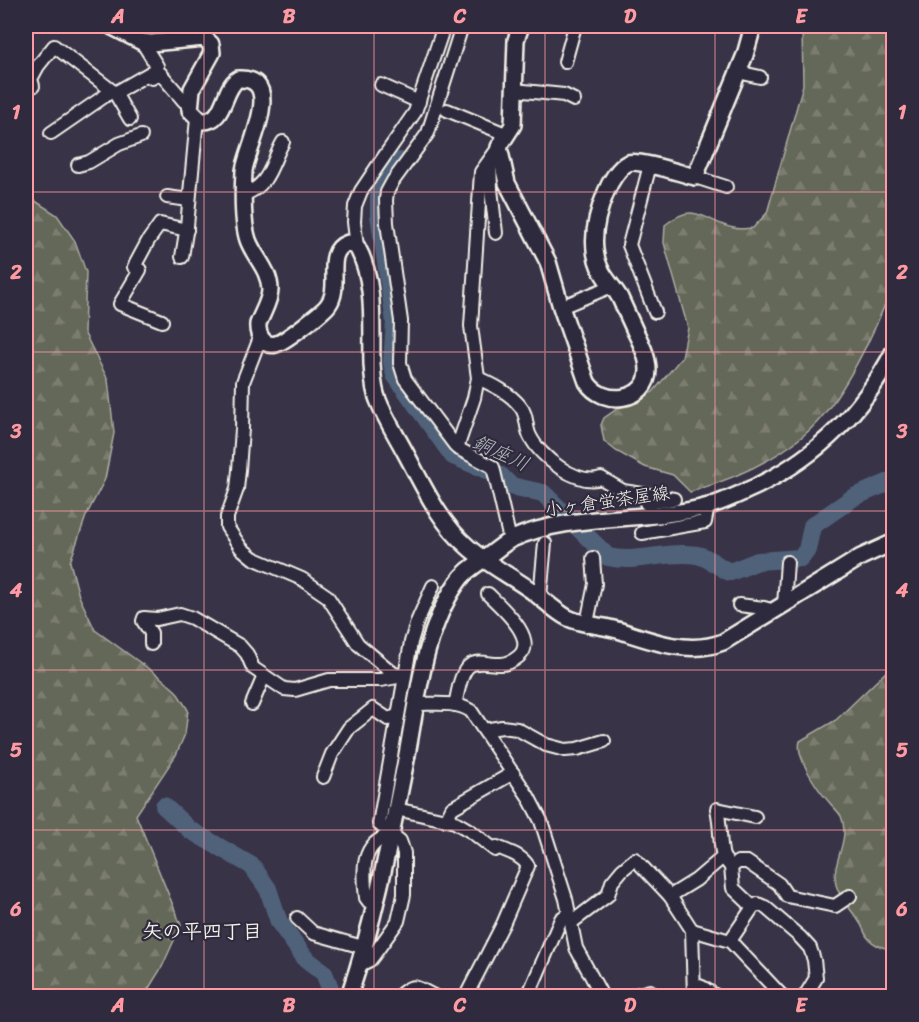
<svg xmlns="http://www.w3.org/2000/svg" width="919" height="1022" font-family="Sriracha,'Klee One',sans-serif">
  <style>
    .forest { fill: url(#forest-firs); stroke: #acaca0; stroke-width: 1.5 }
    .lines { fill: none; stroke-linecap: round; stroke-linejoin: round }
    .river { stroke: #4f627a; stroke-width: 18 }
    .minor-casing { stroke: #f4f1e8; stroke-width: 16 }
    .tertiary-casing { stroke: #f4f1e8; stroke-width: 20 }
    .minor { stroke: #2f2a3d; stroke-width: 12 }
    .tertiary { stroke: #2f2a3d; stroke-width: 15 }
    .grid { fill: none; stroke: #ff9aa2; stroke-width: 1.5; stroke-opacity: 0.55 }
    .labels { text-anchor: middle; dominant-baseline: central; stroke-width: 4.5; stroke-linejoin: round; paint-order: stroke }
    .street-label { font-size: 18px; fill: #f4f1e8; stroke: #2f2a3d }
    .water-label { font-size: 20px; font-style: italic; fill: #b2b8bc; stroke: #2f2a3d }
    .neighbourhood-label { font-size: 20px; font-weight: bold; fill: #f4f1e8; stroke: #2f2a3d }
    .neatline { fill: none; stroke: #ff9aa2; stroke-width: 2 }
    .grid-label { font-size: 20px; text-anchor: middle; font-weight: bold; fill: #ff9aa2 }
  </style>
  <defs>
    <pattern id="forest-firs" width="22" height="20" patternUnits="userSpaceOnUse" patternTransform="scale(1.5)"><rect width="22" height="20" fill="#646758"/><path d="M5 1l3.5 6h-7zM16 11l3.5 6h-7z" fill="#7b7d70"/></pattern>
  </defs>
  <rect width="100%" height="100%" fill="#393348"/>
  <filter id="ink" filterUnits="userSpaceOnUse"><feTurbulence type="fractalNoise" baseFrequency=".0167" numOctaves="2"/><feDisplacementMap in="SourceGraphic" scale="12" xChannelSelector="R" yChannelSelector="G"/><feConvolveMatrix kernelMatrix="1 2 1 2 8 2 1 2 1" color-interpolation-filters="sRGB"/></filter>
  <g filter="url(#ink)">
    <!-- forest -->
    <g class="forest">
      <path d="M802,26H893V283C877,329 841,404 804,435C771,463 731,480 690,492L673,475L645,467L616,451L604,441L601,425L604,418L617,409L653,392L682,357L688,328L664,243L665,225C696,199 704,222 734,228C740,230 747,228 753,228L767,213L803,85Z"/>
      <polygon points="26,195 57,215 75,241 86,272 84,332 108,380 114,433 105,479 86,516 70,562 79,596 95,630 160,677 176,691 188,710 185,734 176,755 136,815 181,925 162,967 144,996 26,996"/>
      <path d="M893,669V950C884,947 876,947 869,939C864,935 864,928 860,923C851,908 834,894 835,875C836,856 850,837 841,816C838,811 833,807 829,802C818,790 795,757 800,741L836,720L887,671Z"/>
    </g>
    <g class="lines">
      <!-- river -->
      <g class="river">
        <path d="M400,161L384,184L379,196V215L395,322L392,362L395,375L453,456L501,476L511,486L543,493L608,557C638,564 667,550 697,555C709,557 718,567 730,572L758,561L801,558L807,550L812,526L854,497L894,480"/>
        <polyline points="164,806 190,830 252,866 268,889 279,922 305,958 324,973 332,993 337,996"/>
      </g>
      <!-- minor casing -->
      <g class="minor-casing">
        <g id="minor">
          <polyline points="188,26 197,35 197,39"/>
          <polyline points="565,62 575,26"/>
          <polyline points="738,72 760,77"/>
          <polyline points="152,78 160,73 184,101 190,105"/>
          <polyline points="381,85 419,102"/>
          <polyline points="33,86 31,79 38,66 54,46 115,93 130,119"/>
          <polyline points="514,90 564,95 574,100"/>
          <polyline points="115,93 150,73 157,66 142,42"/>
          <polyline points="447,110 508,135"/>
          <polyline points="51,133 112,91"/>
          <polyline points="499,147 481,172 471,326 478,378 474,398 457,448 493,467 510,540"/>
          <polyline points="490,160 491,189 496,233"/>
          <polyline points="78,165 89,162 119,144 141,136"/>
          <polyline points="650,165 629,245 655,312"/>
          <polyline points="695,177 726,187"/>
          <path d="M245,194C270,185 271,163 283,142"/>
          <polyline points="167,197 189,200"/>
          <polyline points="357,247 354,222 355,206 361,191 377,167 415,112 444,26"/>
          <polyline points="182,257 187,226 197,118"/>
          <polyline points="561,307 612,286"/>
          <polyline points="162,321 120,304 140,270 134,267 148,241 160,224 187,230"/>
          <polyline points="260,338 243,382 242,429 239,470 237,489 227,517 227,527 241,548 253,558 302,579 327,596 358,644 394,674 404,676"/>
          <path d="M478,378C493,385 510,393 520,406C528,415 525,426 530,436C540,457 577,486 601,478L623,491L674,499L646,503"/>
          <polyline points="457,448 405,379 400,363 401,321 387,223 386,200 387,192 393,181 428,133 462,26"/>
          <polyline points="642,533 705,522 708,506"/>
          <polyline points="540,597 545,543"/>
          <polyline points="739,605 764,608 774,611"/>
          <polyline points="784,605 787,562"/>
          <polyline points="587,623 595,584 593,558"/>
          <polyline points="151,644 151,633 143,621 144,618 157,619 180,614 192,618 240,646 247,654 253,668 284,689 295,690 329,680 381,680 403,676"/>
          <polyline points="252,704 264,676"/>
          <path d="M417,704C435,704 456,701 471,711L528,796L541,821L566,899L576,948L602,996"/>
          <path d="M455,705C458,693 460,673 469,666C478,659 491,665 501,664C507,664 513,661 518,657C540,640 501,607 488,594"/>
          <polyline points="484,730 502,727 517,729 546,745 565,750 577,749 604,741"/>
          <polyline points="323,777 332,754 349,728 373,709 388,719 397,716"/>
          <path d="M396,809L455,822L472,832L495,850L497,847C509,852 521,855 528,866L503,924L466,996"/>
          <polyline points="446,820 452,808 513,773"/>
          <path d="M723,857C719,841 721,826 717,809L755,817"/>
          <polyline points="731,867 733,888 753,907"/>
          <polyline points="670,896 696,880 723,857 731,867 738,862 747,862 779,884 787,896 835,906 850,896"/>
          <path d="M369,902L366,898C363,872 360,843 391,835"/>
          <polyline points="297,918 313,933 366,948"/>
          <polyline points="572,922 608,895 612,882 622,870 635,859 670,896 692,930 694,996"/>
          <polyline points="692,930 730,941 782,996"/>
          <polyline points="730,941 753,907 758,904 765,907 800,937 810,948 814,960 816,978 805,996"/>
          <polyline points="360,965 370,960 373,956 398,921 404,895 404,853 400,841 379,824 411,642 417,622 433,586"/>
          <polyline points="694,984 702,987 716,996"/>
          <path d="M399,996C414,981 417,988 434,996"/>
          <polyline points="528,996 561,919 569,913"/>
          <polyline points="631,996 650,991"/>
        </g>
      </g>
      <!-- tertiary casing -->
      <g class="tertiary-casing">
        <g id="tertiary">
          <path d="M111,26L142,42L151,43L204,38L211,44L212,53L192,89L190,110L201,121C226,123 222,89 238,79C287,76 246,150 244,171C243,190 242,222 248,240C254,257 270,270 270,290C270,301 262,313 258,324C257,335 264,347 276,344C283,343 324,311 328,305C343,286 322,252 348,243L357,247C376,281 371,327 372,364C373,375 373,389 378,400C385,418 396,435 405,452C423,485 439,522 468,547C487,564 511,576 532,591C544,600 555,611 568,618C585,626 604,625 621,631C654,642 690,655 723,642L861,557L894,542"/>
          <path d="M521,26L516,40L513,125L499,147L507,183L548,262L561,307L587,382C602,407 648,402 648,370C648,357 641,343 635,331C630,320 625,309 620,298C615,289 607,281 602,272C588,247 596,216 606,192C610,182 618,168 628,163C638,159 683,174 695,177L745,55L753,26"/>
          <path d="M349,996C375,919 390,840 406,760C417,703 423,632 457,583C464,572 474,566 485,558C494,552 503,544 512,539C571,512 647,523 709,506C726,501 742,493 757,486C819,455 862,412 894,351"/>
        </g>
      </g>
      <!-- minor -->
      <use href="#minor" class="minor"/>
      <!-- tertiary -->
      <use href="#tertiary" class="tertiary"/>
    </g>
  </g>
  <!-- grid -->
  <path class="grid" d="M204,26V996M374,26V996M545,26V996M715,26V996M26,192H894M26,352H894M26,511H894M26,670H894M26,830H894"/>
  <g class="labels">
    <!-- street labels -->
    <g class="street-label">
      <text transform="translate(607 501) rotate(-8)">小ヶ倉蛍茶屋線</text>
    </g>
    <!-- water labels -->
    <g class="water-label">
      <text transform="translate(501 453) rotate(25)">銅座川</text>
    </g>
    <!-- neighbourhood labels -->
    <g class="neighbourhood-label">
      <text x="202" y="931">矢の平四丁目</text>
    </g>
  </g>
  <!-- margin -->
  <rect width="919" height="1022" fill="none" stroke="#2f2a3d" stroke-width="66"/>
  <rect x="33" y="33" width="853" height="956" class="neatline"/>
  <g class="grid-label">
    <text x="118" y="23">A</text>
    <text x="289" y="23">B</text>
    <text x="460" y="23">C</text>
    <text x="630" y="23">D</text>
    <text x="801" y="23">E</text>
    <text x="16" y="119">1</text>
    <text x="902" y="119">1</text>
    <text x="16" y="279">2</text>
    <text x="902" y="279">2</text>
    <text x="16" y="438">3</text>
    <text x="902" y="438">3</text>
    <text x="16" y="597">4</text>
    <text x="902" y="597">4</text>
    <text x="16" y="757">5</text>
    <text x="902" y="757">5</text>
    <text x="16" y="916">6</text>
    <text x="902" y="916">6</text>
    <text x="118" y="1012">A</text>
    <text x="289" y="1012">B</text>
    <text x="460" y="1012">C</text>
    <text x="630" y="1012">D</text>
    <text x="801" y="1012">E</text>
  </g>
</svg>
